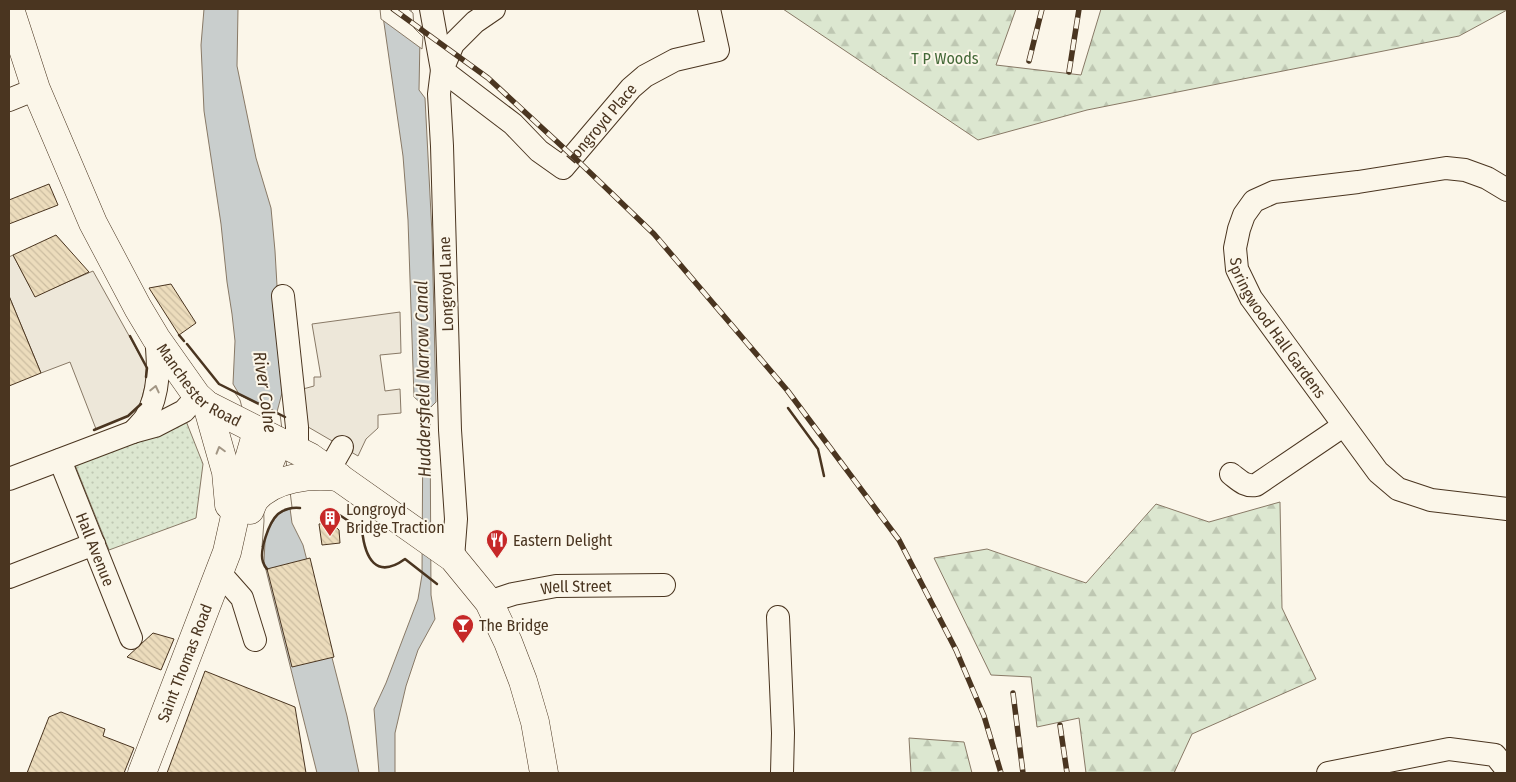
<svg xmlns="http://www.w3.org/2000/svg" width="1516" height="782" font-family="'Fira Sans Condensed',sans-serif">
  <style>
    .forest { fill: url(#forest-firs); stroke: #887966 }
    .park { fill: url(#park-dots); stroke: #887966 }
    .parking { fill: #ede7d9; stroke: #887966 }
    .water { fill: #c9cecd; stroke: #887966 }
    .pier { fill: #fbf6e9; stroke: #887966 }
    .building { fill: url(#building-back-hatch); stroke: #4a3520 }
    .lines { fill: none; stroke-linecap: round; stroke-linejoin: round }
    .minor-casing { stroke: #4a3520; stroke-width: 24 }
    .major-casing { stroke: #4a3520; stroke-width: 29 }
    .minor { stroke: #fbf6e9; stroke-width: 22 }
    .major { stroke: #fbf6e9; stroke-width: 28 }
    .rail-casing { stroke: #4a3520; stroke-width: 5.5 }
    .rail { stroke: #fbf6e9; stroke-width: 4; stroke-dasharray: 11; stroke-linecap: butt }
    .wall { stroke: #4a3520; stroke-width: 2.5 }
    .oneway { stroke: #a29684 }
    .labels { text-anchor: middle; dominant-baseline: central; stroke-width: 4; stroke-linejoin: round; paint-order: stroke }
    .park-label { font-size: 16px; fill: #436837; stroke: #fbf6e9 }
    .street-label { font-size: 16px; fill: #4a3520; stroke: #fbf6e9 }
    .poi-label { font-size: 16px; fill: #4a3520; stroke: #fbf6e9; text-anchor: start }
    .water-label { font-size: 18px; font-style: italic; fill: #4a3520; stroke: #fbf6e9 }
  </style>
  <defs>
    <pattern id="forest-firs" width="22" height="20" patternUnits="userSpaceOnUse" patternTransform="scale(1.25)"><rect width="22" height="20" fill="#dce7d0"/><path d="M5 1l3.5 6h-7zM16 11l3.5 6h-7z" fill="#bec7b2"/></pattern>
    <pattern id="park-dots" width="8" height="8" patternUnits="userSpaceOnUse" patternTransform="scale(1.25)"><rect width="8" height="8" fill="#dce7d0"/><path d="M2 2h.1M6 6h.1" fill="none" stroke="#bec7b2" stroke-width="1.8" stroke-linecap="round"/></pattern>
    <pattern id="building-back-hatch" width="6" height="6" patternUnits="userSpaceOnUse" patternTransform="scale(1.25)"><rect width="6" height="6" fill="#ecdcbc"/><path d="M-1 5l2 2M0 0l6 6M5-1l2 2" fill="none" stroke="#ccbda1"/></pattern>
  </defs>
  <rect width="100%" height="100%" fill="#fbf6e9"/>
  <!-- forest -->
  <g class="forest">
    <polygon points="783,9 1016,9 996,65 1081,75 1101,9 1507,10 1459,36 1087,110 978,140"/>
    <polygon points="1280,502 1282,608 1316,679 1192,734 1174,773 1086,773 1079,718 1037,727 1031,677 991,675 934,558 987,549 1086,583 1156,504 1209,522"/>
    <polygon points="909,738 964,742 972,773 911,773"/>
  </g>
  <!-- park -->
  <polygon class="park" points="186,421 203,464 196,518 109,550 75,465"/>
  <!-- parking -->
  <g class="parking">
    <polygon points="13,255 35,296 93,271 147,368 146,382 140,405 128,416 96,429 70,362 41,373 9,296 9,257"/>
    <polygon points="400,312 401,353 380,355 385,391 400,389 401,413 378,415 378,428 366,439 358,456 303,424 303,389 314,386 314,377 321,377 312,324"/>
  </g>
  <!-- water -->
  <g class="water">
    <polygon points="204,9 238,9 237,66 256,158 271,208 275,251 283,389 277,412 292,523 303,545 347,716 359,773 317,773 264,562 266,521 242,399 233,384 235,341 232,314 227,282 221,224 204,111 201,45"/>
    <polygon points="382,9 411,9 412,30 420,37 419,90 425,98 432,234 436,402 430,408 431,595 435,619 418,650 406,686 395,733 395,773 379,773 374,709 386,683 418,599 422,575 423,405 414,397 408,220 403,156"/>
  </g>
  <!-- pier -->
  <g class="pier">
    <polygon points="380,9 408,9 413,13 414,28 423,37 422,49 381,19"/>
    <polygon points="235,393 280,414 292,507 278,514 269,528 262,547 264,521 263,488 240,400"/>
  </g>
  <!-- building -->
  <g class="building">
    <polygon points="49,184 58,205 9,224 9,200"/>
    <polygon points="56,235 89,272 35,297 13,255"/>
    <polygon points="171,284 196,323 179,335 149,288"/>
    <polygon points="9,296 41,373 9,386"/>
    <polygon points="330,522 339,530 340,543 322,545 319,524"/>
    <polygon points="310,558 334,657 292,667 267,569"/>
    <polygon points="153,633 174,639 161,670 127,657"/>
    <polygon points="205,671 295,707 306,773 167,773"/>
    <polygon points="61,712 105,729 103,736 134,748 124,773 27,773 49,717"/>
  </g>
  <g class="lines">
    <!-- minor casing -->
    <g class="minor-casing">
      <g id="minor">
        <polyline points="431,9 442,70"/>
        <path id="s1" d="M442,70L513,124L539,151L563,168L631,88L645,76L675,60L718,50L709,9"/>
        <polyline points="9,100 36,89"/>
        <path id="s2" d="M1507,190L1487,178L1465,170L1446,168L1358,182L1274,192L1254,201L1244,215L1239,229L1235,248L1237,269L1251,298L1378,472L1398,489L1431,500L1507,509"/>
        <polyline points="283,296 297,427 297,450"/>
        <path d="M133,432C137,427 143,422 146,417C160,393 159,364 156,338"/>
        <path id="s3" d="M60,460L131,638"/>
        <polyline points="329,470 342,447"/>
        <path d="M1231,474C1239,480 1245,487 1256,485L1343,426"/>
        <polyline points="9,479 133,432 155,426 184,411 197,396"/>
        <polyline points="453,558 456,519 450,430 442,146 439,94 442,70 453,44 475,22 494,9"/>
        <polyline points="219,572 242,598 255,640"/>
        <polyline points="9,577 94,544"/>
        <path id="s4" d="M489,602L513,594L556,586L664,585"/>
        <polyline points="778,617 783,733 782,773"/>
        <polyline points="1328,773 1449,749 1495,755 1503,765"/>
      </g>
    </g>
    <!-- major casing -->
    <g class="major-casing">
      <g id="major">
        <path id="s5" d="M10,9L36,89L93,223L138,308L156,338L197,396L207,405L310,457L453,558L489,602L508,642L523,681L535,722L544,773"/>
        <polyline points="207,405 226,472 229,505"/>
        <path d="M254,500C274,477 310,474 339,477"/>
        <polyline points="250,510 278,442"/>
        <path id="s6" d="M142,773L227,552L243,480L257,431"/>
      </g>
    </g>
    <!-- minor -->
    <use href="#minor" class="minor"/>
    <!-- major -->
    <use href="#major" class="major"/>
    <!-- rail casing -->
    <g class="rail-casing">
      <g id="rail">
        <polyline points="393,9 488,78 579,162 654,234 787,390 899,540 956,650 984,716 1001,773"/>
        <polyline points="1029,61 1042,9"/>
        <polyline points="1069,72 1079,9"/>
        <polyline points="1013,693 1023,773"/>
        <polyline points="1060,725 1067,773"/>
      </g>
    </g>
    <!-- rail -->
    <use href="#rail" class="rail"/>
    <!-- wall -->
    <g class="wall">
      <polyline points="179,335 184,341"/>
      <polyline points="130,336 147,368 146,377"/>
      <polyline points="187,344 219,384 285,417"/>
      <polyline points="788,408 818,449 824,476"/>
      <polyline points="94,430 128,416 141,404"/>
      <path d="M335,512L362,530C365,558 376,580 405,559L437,584"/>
      <path d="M267,569C265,567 264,565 263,562C259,551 269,522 278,514C284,509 293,507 300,508"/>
    </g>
  </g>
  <!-- one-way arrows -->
  <defs><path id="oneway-chevron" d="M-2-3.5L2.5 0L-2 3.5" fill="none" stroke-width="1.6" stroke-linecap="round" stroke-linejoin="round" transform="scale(1.25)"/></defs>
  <g class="oneway">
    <use href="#oneway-chevron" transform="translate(155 389) rotate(-77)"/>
    <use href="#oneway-chevron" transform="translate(220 450) rotate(-106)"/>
  </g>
  <!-- icons -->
  <defs>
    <g id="building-pin" transform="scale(1.125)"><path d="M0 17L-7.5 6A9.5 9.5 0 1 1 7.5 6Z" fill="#c62828" stroke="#fbf6e9"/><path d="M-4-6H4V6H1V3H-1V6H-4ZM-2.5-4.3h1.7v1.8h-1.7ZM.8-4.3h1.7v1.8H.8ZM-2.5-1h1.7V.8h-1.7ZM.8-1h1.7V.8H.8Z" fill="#fff"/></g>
    <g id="restaurant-pin" transform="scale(1.125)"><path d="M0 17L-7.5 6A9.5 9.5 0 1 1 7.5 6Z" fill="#c62828" stroke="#fbf6e9"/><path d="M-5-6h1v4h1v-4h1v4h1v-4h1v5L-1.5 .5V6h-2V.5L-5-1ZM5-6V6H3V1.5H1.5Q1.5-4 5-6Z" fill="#fff"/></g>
    <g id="bar-pin" transform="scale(1.125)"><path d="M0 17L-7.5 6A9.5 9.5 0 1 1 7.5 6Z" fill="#c62828" stroke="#fbf6e9"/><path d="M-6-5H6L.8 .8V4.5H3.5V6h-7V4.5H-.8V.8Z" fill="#fff"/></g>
  </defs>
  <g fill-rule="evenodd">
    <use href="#building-pin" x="330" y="518"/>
    <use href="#restaurant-pin" x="497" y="540"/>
    <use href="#bar-pin" x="463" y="625"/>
  </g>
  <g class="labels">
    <!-- park labels -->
    <g class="park-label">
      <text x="945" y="58">T P Woods</text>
    </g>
    <!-- street labels -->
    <g class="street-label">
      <text stroke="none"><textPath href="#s1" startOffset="215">Longroyd Place</textPath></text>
      <text transform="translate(446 284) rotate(-92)">Longroyd Lane</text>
      <text stroke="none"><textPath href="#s2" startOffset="405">Springwood Hall Gardens</textPath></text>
      <text stroke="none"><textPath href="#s5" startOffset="426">Manchester Road</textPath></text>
      <text stroke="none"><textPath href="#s3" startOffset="96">Hall Avenue</textPath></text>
      <text stroke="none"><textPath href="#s4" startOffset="89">Well Street</textPath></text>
      <text stroke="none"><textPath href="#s6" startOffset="118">Saint Thomas Road</textPath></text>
    </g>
    <!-- poi labels -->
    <g class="poi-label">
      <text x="346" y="509">Longroyd<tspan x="346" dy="18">Bridge Traction</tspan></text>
      <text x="513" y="540">Eastern Delight</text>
      <text x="479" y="625">The Bridge</text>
    </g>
    <!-- water labels -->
    <g class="water-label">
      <text transform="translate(423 379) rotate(-91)">Huddersfield Narrow Canal</text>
      <text transform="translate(265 392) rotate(82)">River Colne</text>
    </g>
  </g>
  <!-- border -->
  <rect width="1516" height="782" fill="none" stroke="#4a3520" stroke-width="20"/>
</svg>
